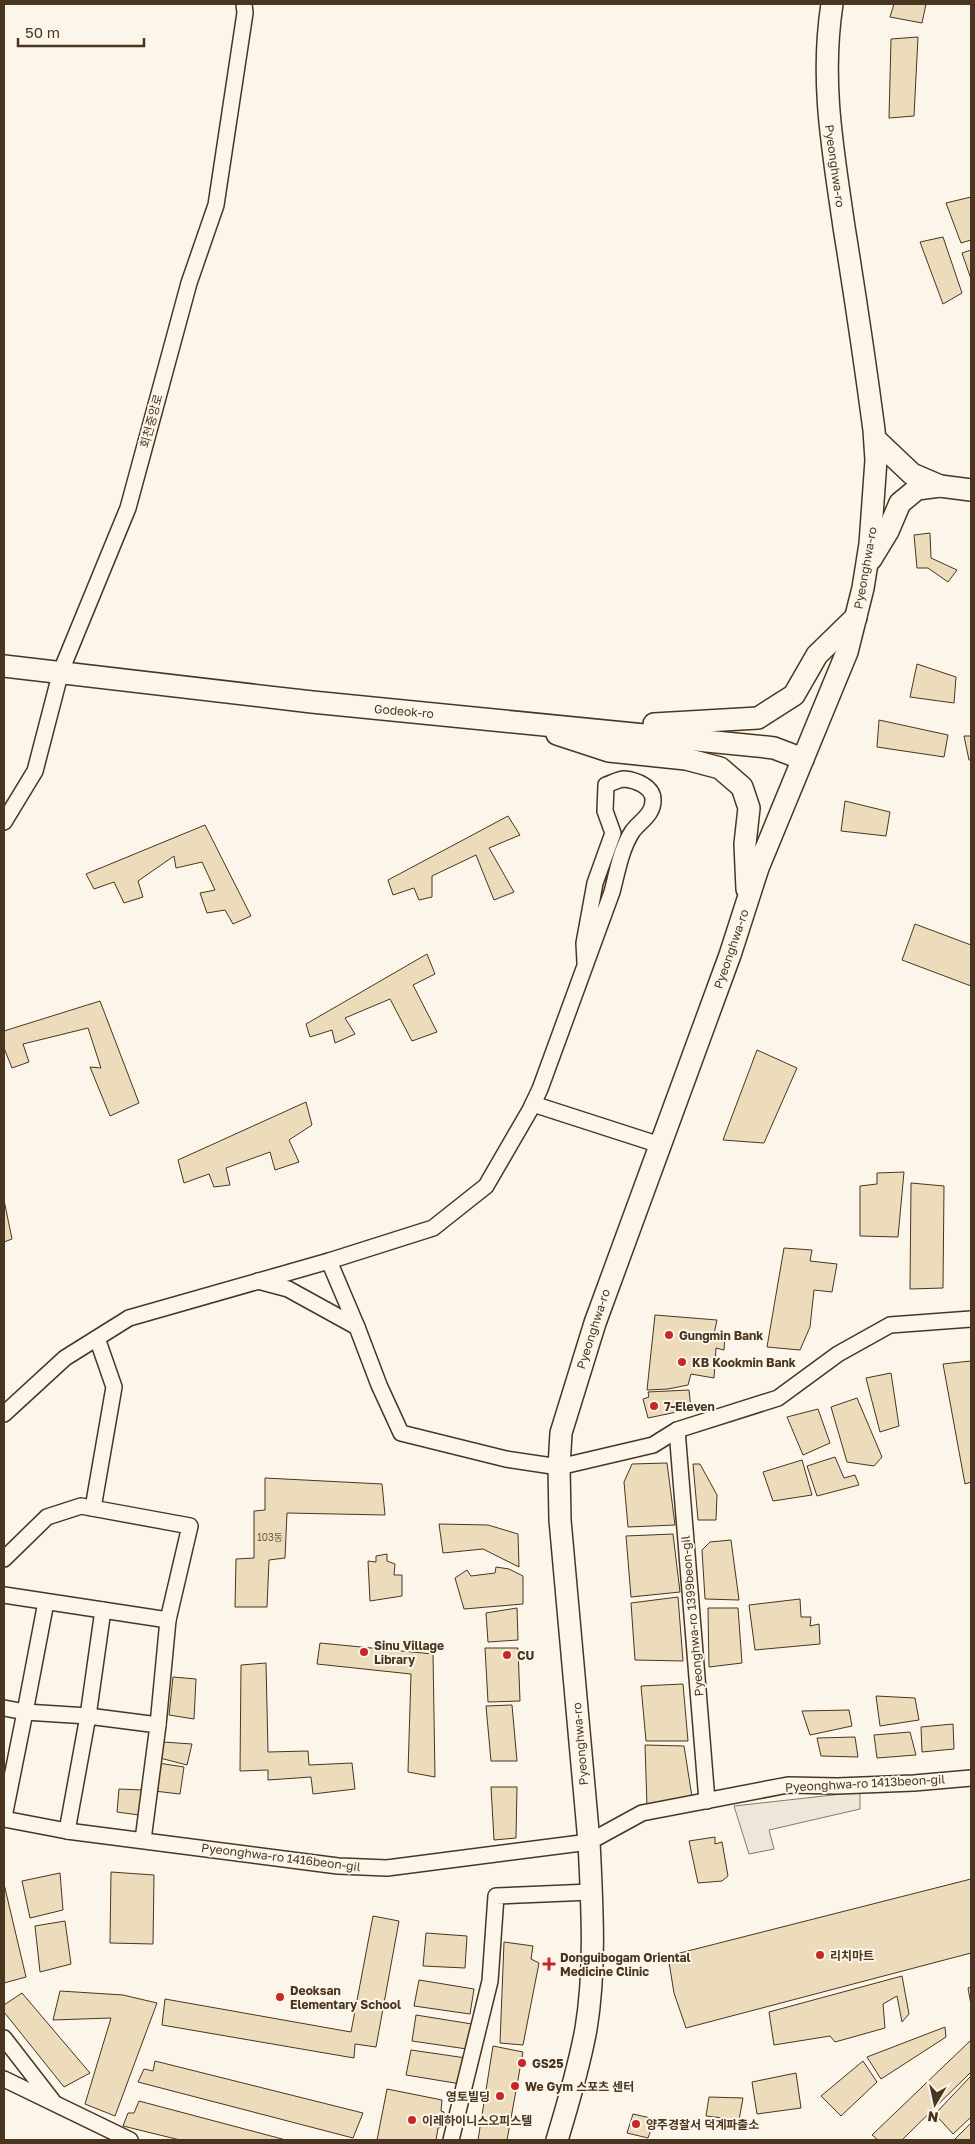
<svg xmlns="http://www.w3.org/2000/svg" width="975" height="2144" font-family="'Golos Text','Noto Sans KR',sans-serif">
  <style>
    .green { fill: #ede6d9; stroke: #887966 }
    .building { fill: #ecdcbc; stroke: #4a3520 }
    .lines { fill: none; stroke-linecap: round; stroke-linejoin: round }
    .street-casing { stroke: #4a3520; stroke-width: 18 }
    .secondary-casing { stroke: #4a3520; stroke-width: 24 }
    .street { stroke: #fbf6e9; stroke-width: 15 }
    .secondary { stroke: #fbf6e9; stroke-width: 21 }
    .poi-dot { fill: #c62828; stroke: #fbf6e9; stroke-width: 2 }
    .labels { text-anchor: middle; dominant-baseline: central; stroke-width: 4; stroke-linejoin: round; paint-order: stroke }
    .number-label { font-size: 10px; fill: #725f47 }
    .street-label { font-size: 12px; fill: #4a3520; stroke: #fbf6e9 }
    .poi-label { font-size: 12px; font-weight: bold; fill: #4a3520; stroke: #fbf6e9; text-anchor: start }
  </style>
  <rect width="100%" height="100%" fill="#fbf6e9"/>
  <!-- green -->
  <polygon class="green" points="860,1792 860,1809 769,1830 774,1849 749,1854 734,1806"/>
  <!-- building -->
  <g class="building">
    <polygon points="894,4 926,4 922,23 890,17"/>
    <polygon points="918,37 914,116 889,118 891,39"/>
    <polygon points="971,197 971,240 961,243 946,203"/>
    <polygon points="943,237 962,293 943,304 920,242"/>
    <polygon points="971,250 971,279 962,253"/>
    <polygon points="930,533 931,558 957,570 948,582 928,568 917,568 914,535"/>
    <polygon points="917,664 956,677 954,703 910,697"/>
    <polygon points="879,720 948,735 944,757 877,747"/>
    <polygon points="964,736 971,736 971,760 969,760"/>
    <polygon points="845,801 890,812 886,836 841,831"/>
    <polygon points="508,816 520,835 489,848 514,892 494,900 476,855 432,876 432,897 419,900 414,888 393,895 388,880"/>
    <polygon points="205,825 251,916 233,924 225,910 207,913 200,893 215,890 202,862 176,868 174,856 138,881 143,897 124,903 114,882 94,889 86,874"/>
    <polygon points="915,924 971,945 971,986 902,960"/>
    <polygon points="427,954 435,974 413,985 437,1032 412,1041 390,999 345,1018 355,1034 335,1043 332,1030 310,1037 306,1024"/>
    <polygon points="100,1001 139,1103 110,1116 90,1067 101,1068 88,1028 23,1044 29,1062 12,1068 4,1048 4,1031"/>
    <polygon points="757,1050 797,1068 764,1143 723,1140"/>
    <polygon points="306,1102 312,1125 289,1140 299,1162 275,1170 270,1152 226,1168 230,1185 214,1187 209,1174 184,1183 178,1160"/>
    <polygon points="904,1172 898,1237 860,1236 860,1186 877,1184 877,1173"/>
    <polygon points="911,1183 944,1186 943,1288 910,1289"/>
    <polygon points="4,1200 12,1239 4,1242"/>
    <polygon points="784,1248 812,1250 810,1261 837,1264 832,1292 814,1290 810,1327 800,1350 767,1347"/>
    <polygon points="655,1315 717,1320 714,1334 725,1334 724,1350 716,1348 714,1378 691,1374 688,1385 668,1389 647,1390"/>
    <polygon points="971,1361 971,1482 965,1484 943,1364"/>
    <polygon points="891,1373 899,1426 880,1432 866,1378"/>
    <polygon points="689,1390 691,1409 648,1418 643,1399 649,1397 648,1392"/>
    <polygon points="857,1398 882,1457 874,1466 847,1462 831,1407"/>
    <polygon points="818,1409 830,1443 803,1455 787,1417"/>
    <polygon points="835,1457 844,1478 855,1475 859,1485 817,1496 807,1466"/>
    <polygon points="802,1460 812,1495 773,1501 763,1472"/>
    <polygon points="667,1463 675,1525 628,1527 624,1482 632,1464"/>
    <polygon points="693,1464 700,1464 717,1495 716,1520 698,1520"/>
    <polygon points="265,1478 382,1484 385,1515 287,1513 285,1558 269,1560 267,1607 235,1607 236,1559 254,1558 254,1511 265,1510"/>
    <polygon points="439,1524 488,1525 518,1534 519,1567 483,1549 443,1553"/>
    <polygon points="673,1534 680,1592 631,1597 626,1536"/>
    <polygon points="731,1540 739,1600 705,1599 702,1550 710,1542"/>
    <polygon points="387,1554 387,1561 395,1564 394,1575 402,1575 402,1596 370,1601 368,1561 376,1562 376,1556"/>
    <polygon points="496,1567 509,1569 523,1576 523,1604 464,1609 455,1578 467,1570 471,1576 495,1573"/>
    <polygon points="678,1597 683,1661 635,1660 631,1603"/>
    <polygon points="800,1599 801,1617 811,1617 810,1626 819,1624 820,1644 755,1650 749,1605"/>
    <polygon points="517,1608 518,1640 488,1642 486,1613"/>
    <polygon points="708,1608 738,1608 742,1663 709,1667"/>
    <polygon points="320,1643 433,1654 435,1777 408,1772 411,1674 317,1664"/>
    <polygon points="485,1648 518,1648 520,1701 488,1702"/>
    <polygon points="266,1663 268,1752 308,1751 309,1765 352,1763 355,1789 313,1794 311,1777 268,1780 268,1770 240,1771 241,1665"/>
    <polygon points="173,1677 196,1679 194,1719 169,1715"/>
    <polygon points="683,1684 688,1741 646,1741 641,1686"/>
    <polygon points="876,1696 915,1698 919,1720 880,1726"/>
    <polygon points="512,1705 517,1761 491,1761 486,1706"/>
    <polygon points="849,1710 852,1726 810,1735 802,1711"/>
    <polygon points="953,1724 954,1749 922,1752 921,1727"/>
    <polygon points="910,1732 916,1755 877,1758 874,1735"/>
    <polygon points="855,1737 858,1757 821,1756 817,1738"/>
    <polygon points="163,1742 192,1744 187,1765 160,1758"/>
    <polygon points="645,1745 684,1746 692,1797 647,1806"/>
    <polygon points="158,1763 184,1767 180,1794 154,1791"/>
    <polygon points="491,1787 517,1787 516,1838 494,1840"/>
    <polygon points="119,1789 142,1790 139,1815 117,1812"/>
    <polygon points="715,1837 715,1844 722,1842 728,1876 722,1881 698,1883 689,1841"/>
    <polygon points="111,1872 154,1875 153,1944 110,1943"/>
    <polygon points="60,1873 63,1910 30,1918 22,1881"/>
    <polygon points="971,1879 971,1953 686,2028 674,1993 668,1956"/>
    <polygon points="4,1884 26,1977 4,1983"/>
    <polygon points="373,1916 399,1921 376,2047 355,2044 354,2058 162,2025 165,1999 351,2032"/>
    <polygon points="65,1921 71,1964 40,1972 35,1926"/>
    <polygon points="426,1933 467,1936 465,1968 423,1966"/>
    <polygon points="504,1942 533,1946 531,1959 539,1963 523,2045 500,2043"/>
    <polygon points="902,1976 909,2014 902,2022 897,1996 883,2004 885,2028 835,2042 830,2036 774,2045 769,2012"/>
    <polygon points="419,1980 474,1989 470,2014 414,2006"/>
    <polygon points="971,1987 971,2005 968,1988"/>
    <polygon points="60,1991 123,1995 157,2003 115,2116 85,2104 111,2018 53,2020"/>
    <polygon points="22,1993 90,2073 64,2087 4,2012 4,2005"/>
    <polygon points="416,2015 472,2024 467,2049 412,2041"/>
    <polygon points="945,2027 946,2037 881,2079 867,2057"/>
    <polygon points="971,2040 971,2072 902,2140 878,2140 872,2135"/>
    <polygon points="493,2046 523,2052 507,2140 478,2140"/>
    <polygon points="411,2050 466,2058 461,2084 406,2075"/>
    <polygon points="155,2061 363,2113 353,2138 138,2082 144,2069 153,2071"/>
    <polygon points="863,2061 877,2082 841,2116 821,2096"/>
    <polygon points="796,2073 801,2108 757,2114 752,2082"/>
    <polygon points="971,2076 971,2117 953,2134 935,2114"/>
    <polygon points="387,2089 442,2100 441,2111 444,2112 442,2127 438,2128 436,2140 377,2140"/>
    <polygon points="709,2097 743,2098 739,2120 706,2116"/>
    <polygon points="139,2101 286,2140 180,2140 123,2126 128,2113 134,2113"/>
    <polygon points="633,2114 655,2119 648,2138 627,2133"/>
    <polygon points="971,2123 971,2140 956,2140 955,2139"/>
  </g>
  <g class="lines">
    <!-- street casing -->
    <g class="street-casing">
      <g id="street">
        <polyline points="4,822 35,771 61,671 128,508 189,283 216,205 245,13 244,4"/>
        <polyline points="533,1104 660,1145"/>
        <polyline points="329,1261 357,1327"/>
        <polyline points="258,1281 288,1289 357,1327 379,1385 401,1433 506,1459 559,1467 653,1445 677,1430 778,1398 838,1354 890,1325 971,1319"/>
        <path d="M4,1414L65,1358L129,1318L329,1261L433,1228L486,1186L530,1110L540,1089L612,892C617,873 621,849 632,832C639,822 653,815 653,801C654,787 636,780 624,779C619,779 612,783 606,785L605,811L613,833L595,883L584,943L585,962"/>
        <polyline points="677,1430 707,1801"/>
        <polyline points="93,1508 114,1387 97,1338"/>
        <polyline points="4,1559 47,1517 81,1506 190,1526 168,1620"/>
        <polyline points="4,1595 168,1620 158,1725"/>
        <polyline points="4,1708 25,1712 46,1602"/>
        <polyline points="4,1817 25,1712 88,1716 103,1610"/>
        <polyline points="4,1819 67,1831 338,1866 387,1868 589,1842 642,1813 788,1785 837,1786 914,1783 971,1778"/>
        <polyline points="67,1831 88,1716 158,1725 143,1840"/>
        <polyline points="4,2038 52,2100"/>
        <polyline points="4,2079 130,2140"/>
        <polyline points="451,2140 490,1981 496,1896 591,1892"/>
      </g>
    </g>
    <!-- secondary casing -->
    <g class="secondary-casing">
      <g id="secondary">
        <polyline points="875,439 912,474 940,486"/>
        <polyline points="871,559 888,531 900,503 917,489 940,486 971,490"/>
        <polyline points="4,666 312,702 766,747 774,748 803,759"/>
        <polyline points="654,724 758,718 794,695 817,655 856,617"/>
        <polyline points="557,734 609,751 686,759 720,768 742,787 749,808 745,844 747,889"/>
        <path d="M557,2140C568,2104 579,2067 586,2029C596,1968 592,1904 589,1842L560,1520L559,1467L561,1433L595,1323L730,955L758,868L847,652L863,588L870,544L876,460L874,430C865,362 855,295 844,227C833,150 820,82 832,4"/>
      </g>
    </g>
    <!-- street -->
    <use href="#street" class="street"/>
    <!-- secondary -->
    <use href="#secondary" class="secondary"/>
  </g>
  <!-- markers -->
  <g class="poi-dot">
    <circle cx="669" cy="1335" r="5"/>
    <circle cx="682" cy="1362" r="5"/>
    <circle cx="654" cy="1406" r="5"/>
    <circle cx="364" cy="1652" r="5"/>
    <circle cx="507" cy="1655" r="5"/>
    <circle cx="820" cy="1955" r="5"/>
    <path d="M546.5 1956.5h5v5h5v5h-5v5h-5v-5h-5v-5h5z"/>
    <circle cx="280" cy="1997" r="5"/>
    <circle cx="522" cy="2063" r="5"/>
    <circle cx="515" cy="2086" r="5"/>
    <circle cx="500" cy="2096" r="5"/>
    <circle cx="412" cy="2120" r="5"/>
    <circle cx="636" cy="2124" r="5"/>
  </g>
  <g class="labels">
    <!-- number labels -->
    <g class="number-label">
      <text x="270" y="1537">103동</text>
    </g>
    <!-- street labels -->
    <g class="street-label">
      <text transform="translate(835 166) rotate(82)">Pyeonghwa-ro</text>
      <text transform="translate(151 421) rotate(-75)">회천중앙로</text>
      <text transform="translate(865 568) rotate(-80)">Pyeonghwa-ro</text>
      <text transform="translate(404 711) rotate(5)">Godeok-ro</text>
      <text transform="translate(731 949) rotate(-71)">Pyeonghwa-ro</text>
      <text transform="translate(593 1329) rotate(-72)">Pyeonghwa-ro</text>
      <text transform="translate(692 1616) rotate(-95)">Pyeonghwa-ro 1399beon-gil</text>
      <text transform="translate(580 1744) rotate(-95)">Pyeonghwa-ro</text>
      <text transform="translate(865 1783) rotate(-3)">Pyeonghwa-ro 1413beon-gil</text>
      <text transform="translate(281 1857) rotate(7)">Pyeonghwa-ro 1416beon-gil</text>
    </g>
    <!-- poi labels -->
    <g class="poi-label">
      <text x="679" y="1335">Gungmin Bank</text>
      <text x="692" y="1362">KB Kookmin Bank</text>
      <text x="664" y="1406">7-Eleven</text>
      <text x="374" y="1645">Sinu Village<tspan x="374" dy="14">Library</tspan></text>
      <text x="517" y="1655">CU</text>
      <text x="830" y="1955">리치마트</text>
      <text x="560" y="1957">Donguibogam Oriental<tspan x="560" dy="14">Medicine Clinic</tspan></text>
      <text x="290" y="1990">Deoksan<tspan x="290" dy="14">Elementary School</tspan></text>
      <text x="532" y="2063">GS25</text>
      <text x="525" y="2086">We Gym 스포츠 센터</text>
      <text x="490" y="2096" text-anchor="end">영토빌딩</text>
      <text x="422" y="2120">이레하이니스오피스텔</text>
      <text x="646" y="2124">양주경찰서 덕계파출소</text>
    </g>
  </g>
  <!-- border -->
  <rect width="975" height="2144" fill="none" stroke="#4a3520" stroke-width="10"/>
  <!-- north arrow -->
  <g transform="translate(935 2104) rotate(189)" stroke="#fbf6e9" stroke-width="4" paint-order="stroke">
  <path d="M0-4L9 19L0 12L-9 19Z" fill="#4a3520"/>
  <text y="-8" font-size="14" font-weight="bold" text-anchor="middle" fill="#4a3520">N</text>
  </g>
  <!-- scale -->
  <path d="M18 38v8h126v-8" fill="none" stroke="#4a3520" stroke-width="2.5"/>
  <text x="25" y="38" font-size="15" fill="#4a3520" stroke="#fbf6e9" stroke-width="4" paint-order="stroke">50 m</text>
</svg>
